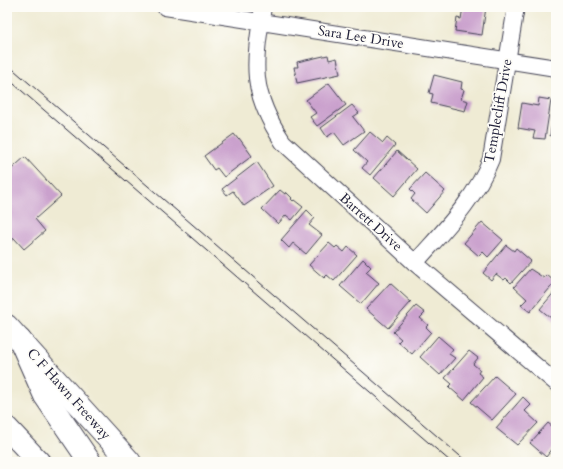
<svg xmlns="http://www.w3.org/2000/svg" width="563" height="469" font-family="Cardo,serif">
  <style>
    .building { fill: #caa1cd }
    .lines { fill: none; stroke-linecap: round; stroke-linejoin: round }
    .street-casing { stroke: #414052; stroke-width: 18 }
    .secondary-casing { stroke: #414052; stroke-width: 24 }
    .highway-casing { stroke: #414052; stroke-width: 24 }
    .street { stroke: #fff; stroke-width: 16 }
    .secondary { stroke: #fff; stroke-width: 22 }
    .highway { stroke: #fff; stroke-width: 22 }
    .tram { stroke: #22223b; stroke-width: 1 }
    .labels { text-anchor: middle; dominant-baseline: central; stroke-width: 3.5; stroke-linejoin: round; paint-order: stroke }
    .street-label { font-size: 14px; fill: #22223b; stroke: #fdfcf7 }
  </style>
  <rect width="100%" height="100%" fill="#fdfcf7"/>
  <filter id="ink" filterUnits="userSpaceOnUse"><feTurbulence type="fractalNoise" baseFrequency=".025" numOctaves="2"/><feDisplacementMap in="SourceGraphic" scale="8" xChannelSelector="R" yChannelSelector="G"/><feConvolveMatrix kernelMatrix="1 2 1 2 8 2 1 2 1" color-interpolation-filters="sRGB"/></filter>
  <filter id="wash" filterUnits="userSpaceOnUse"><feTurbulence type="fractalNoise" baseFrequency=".012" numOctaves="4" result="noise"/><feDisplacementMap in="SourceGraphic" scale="16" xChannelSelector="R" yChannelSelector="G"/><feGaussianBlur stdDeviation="0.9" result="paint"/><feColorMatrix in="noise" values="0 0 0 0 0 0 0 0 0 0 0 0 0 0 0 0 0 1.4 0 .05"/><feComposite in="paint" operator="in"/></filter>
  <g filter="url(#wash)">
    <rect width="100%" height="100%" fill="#efebd4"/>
    <g id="blocks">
      <!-- building -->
      <g class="building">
        <polygon points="463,7 486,7 482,35 455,31 457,18 461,19"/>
        <polygon points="555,14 556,14 556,38 554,38 555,30 553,30"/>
        <polygon points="328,55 329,60 337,58 340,74 297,83 294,67 298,67 297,62"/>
        <polygon points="434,75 462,82 461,89 464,90 461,99 468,101 465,111 431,103 433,94 429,93"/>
        <polygon points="329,83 346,105 317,126 310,117 316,113 306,100"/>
        <polygon points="539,98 551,100 545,139 533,138 535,131 518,128 522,103 538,106"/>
        <polygon points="555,103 556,103 556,137 550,136"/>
        <polygon points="352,105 359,113 353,117 364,131 344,145 334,132 327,137 321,128"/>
        <polygon points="370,132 383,143 387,138 395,145 370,175 362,168 367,162 354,150"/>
        <polygon points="234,134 238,139 239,138 252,156 224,177 217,168 214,170 204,156"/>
        <polygon points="397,151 417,169 394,196 374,178"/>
        <polygon points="25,157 61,196 35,219 45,231 24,249 14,238 11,242 7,238 7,173"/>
        <polygon points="257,162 273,186 244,206 233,191 227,195 222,189"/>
        <polygon points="425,173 445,191 426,213 411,199 415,194 410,189"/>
        <polygon points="280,190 285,194 286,192 292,198 291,199 293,201 294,200 303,207 292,220 286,215 278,224 262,209"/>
        <polygon points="307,210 315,218 309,225 322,235 306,254 293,243 289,248 281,240"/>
        <polygon points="482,222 503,240 488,257 483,252 479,256 464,243"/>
        <polygon points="329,243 335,248 337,246 344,252 348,247 357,255 334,281 327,275 324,278 309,265"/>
        <polygon points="506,245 514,251 516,248 531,261 511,283 506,278 504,280 496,274 491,280 483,273"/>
        <polygon points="363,259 371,267 366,272 379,283 361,304 340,286"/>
        <polygon points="530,269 544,278 547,275 555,282 530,312 521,305 527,299 514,287"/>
        <polygon points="390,283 411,302 388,328 366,309"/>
        <polygon points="556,290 556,322 540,309"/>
        <polygon points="416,306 425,313 420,318 428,325 426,327 431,332 412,354 398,342 401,339 393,332"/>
        <polygon points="438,336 453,349 449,354 455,358 440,375 420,357"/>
        <polygon points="469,351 478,358 473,364 480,370 478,373 483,377 464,400 449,387 452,384 445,378"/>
        <polygon points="495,376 516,394 492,420 471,402"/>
        <polygon points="523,397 531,405 525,411 538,423 517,445 496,428"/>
        <polygon points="548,423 553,427 556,427 556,449 554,447 546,457 530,443"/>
      </g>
    </g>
  </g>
  <g filter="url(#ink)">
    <use href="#blocks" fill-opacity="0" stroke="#414052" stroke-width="1"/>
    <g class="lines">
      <!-- street casing -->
      <g class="street-casing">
        <g id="street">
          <polyline points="165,7 556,68"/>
          <path d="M263,7C254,64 249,91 283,142L415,263L556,383"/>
          <path d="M415,263C444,230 475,200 491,159L516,7"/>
        </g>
      </g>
      <!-- secondary casing -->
      <g class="secondary-casing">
        <polyline id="secondary" points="7,326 130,462"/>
      </g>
      <!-- highway casing -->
      <g class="highway-casing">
        <g id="highway">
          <polyline points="20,340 45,396 90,462"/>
          <polyline points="7,428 39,462"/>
        </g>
      </g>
      <!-- street -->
      <use href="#street" class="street"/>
      <!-- secondary -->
      <use href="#secondary" class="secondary"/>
      <!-- highway -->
      <use href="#highway" class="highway"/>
      <!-- tram -->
      <g class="tram">
        <polyline points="7,64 467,462"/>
        <polyline points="7,78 451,462"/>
      </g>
    </g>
  </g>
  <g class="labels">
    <!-- street labels -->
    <g class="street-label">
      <text transform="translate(361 37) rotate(9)">Sara Lee Drive</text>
      <text transform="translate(498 111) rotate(-80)">Templecliff Drive</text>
      <text transform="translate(371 222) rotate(42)">Barrett Drive</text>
      <text transform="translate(69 394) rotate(48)">C F Hawn Freeway</text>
    </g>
  </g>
  <!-- margin -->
  <rect width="563" height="469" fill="none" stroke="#fdfcf7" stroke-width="24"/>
</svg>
